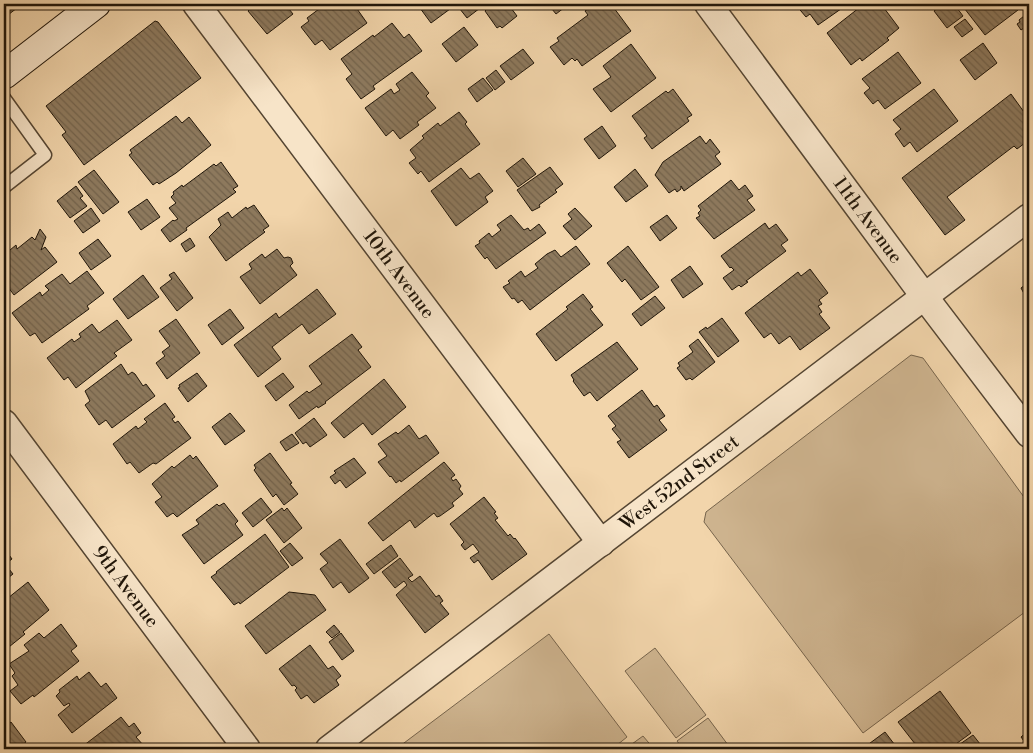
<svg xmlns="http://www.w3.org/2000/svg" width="1033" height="753" font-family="'Libre Bodoni',serif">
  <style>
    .green { fill: #ceb48f; stroke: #76644c }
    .building { fill: url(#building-back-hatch); stroke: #1f1509 }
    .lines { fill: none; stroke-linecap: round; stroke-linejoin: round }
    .lane-casing { stroke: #544532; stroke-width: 15 }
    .street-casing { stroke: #544532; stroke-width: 29 }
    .secondary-casing { stroke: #1f1509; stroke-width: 30 }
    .lane { stroke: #f7e4c8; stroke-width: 12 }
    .street { stroke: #f7e4c8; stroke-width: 26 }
    .secondary { stroke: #f7e4c8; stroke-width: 28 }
    .labels { text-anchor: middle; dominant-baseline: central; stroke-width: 4; stroke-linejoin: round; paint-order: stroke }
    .street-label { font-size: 19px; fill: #1f1509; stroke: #f7e4c8 }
  </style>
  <defs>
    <pattern id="building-back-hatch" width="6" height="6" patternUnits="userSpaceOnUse" patternTransform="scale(1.25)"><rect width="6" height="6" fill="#8d795d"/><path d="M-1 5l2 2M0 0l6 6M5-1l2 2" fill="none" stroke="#73624b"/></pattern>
  </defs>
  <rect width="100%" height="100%" fill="#f2d5ab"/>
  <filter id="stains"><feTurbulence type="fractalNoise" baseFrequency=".004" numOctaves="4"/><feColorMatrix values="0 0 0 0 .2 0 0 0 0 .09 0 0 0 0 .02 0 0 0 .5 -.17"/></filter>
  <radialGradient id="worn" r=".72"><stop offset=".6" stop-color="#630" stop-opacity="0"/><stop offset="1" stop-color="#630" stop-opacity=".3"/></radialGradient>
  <!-- green -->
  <g class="green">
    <polygon points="911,355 923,358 1029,504 1029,609 863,733 704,522 706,512"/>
    <polygon points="549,634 627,737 612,749 396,749"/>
    <polygon points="655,648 706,715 676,738 625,671"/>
    <polygon points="708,718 731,749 683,749 677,741"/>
    <polygon points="643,736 654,749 625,749"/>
  </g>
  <!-- building -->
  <g class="building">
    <polygon points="4,4 14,4 17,8 4,18"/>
    <polygon points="244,4 295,4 289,9 293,14 267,34 248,11 249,10"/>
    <polygon points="330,4 358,4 355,6 367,23 330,50 322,40 315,45 301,27 309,21 307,18 323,6 325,8"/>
    <polygon points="417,4 447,4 450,9 431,23"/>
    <polygon points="456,4 483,4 484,5 467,18"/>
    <polygon points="492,4 508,4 517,16 502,28 500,26 497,28 485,11"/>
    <polygon points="548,4 569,4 556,14"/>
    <polygon points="595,4 611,4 631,31 582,66 577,59 575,61 572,58 564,65 550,47 559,41 557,38 588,15 585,11"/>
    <polygon points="795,4 848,4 818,25 810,14 806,17"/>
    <polygon points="864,4 881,4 899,28 887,38 889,40 862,61 860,58 851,65 827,33"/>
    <polygon points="943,4 954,4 963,16 947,28 934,11"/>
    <polygon points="961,4 1013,4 1018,10 985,35"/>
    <polygon points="1029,12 1029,34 1024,28 1021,30 1017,24 1020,22 1019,20"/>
    <polygon points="965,19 973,29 962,37 954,27"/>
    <polygon points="155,21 158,22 201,78 84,165 62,135 66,132 46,106"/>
    <polygon points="392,23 404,38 409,34 422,51 373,86 375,89 361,99 346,79 352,74 341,59 373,35 374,37"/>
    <polygon points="464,27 478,45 456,62 442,44"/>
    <polygon points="983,43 997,63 975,80 960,60"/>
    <polygon points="631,44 656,78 611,112 593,89 611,77 603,66"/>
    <polygon points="523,49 534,63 511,80 500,66"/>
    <polygon points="898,52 921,83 885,109 878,100 873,104 864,93 870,88 862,79"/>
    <polygon points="496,70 505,82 495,90 486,78"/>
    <polygon points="412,72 429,93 426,96 436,108 417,122 419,125 400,139 393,130 386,136 365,108 391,89 394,94 400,90 396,84"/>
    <polygon points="483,78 493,90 477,102 468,89"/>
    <polygon points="673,89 692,115 687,118 689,121 652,149 644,138 647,136 632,116 666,91 668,93"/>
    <polygon points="934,89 958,121 917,152 910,142 904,147 895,134 901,129 893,120"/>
    <polygon points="1011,94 1029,119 1026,122 1029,126 1029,140 1017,149 1014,146 947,197 965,220 945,235 902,178"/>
    <polygon points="459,112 467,122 465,124 480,144 429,182 421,171 418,174 409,163 416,158 410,150 424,138 422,136 438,123 440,126"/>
    <polygon points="176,116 182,123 189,117 211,145 176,173 159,184 157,182 153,185 129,155 132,153 130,150"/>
    <polygon points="602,126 616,146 599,159 584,139"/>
    <polygon points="700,136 706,144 710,139 720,152 715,156 721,164 684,191 681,186 681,189 677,192 675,189 669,193 655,175 663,162"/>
    <polygon points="523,158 536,174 518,187 506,171"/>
    <polygon points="221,162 238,186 233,189 236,192 186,228 187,230 170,242 161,230 173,220 174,221 178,219 169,208 176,203 171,197 174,194 173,192 182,185 183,187 214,164 216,166"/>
    <polygon points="550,167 563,184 555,190 557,192 539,205 540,207 532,211 517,190"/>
    <polygon points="461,168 470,179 479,173 493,191 485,197 488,202 456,226 431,191"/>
    <polygon points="635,169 648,186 626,202 614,187"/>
    <polygon points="94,170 119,202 103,214 78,182"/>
    <polygon points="731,180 739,190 745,185 753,196 747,200 755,210 714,239 696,218 700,216 698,213 701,210 698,206"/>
    <polygon points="76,186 83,196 80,198 87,206 70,218 57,201"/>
    <polygon points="147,199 160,217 141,230 128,212"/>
    <polygon points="254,205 269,226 263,230 265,232 226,261 209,237 221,225 218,219 228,212 232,218 246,207 247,209"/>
    <polygon points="91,208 100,221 83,233 74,221"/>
    <polygon points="575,208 592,226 575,240 563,226 572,219 568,214"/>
    <polygon points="511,215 524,230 528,228 530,231 539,224 546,233 496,269 487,257 485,259 475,246 480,243 479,241 489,233 492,237 501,230 497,225"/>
    <polygon points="667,215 677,228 660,241 650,227"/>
    <polygon points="765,223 769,229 776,224 788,240 781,245 786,251 746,281 748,282 741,287 739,285 732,290 723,278 734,270 731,267 730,268 721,256"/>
    <polygon points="40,229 46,237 41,250 45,247 57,262 14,295 8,287 4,290 4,255 16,245 17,249 32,237 35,240"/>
    <polygon points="190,238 195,246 186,252 181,244"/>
    <polygon points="98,239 111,256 91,270 79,253"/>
    <polygon points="576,246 590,264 530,310 522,300 518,303 514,298 512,299 503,287 510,283 508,281 521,271 525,277 538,268 535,264 547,254 555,250 561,257"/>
    <polygon points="628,246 659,287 641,300 625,279 622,282 607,263"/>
    <polygon points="277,249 284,258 288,257 291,258 293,263 290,266 297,275 260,304 240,277 252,269 249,264 262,254 265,258"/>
    <polygon points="690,266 703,284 683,298 671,280"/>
    <polygon points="810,269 828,293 819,300 822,304 818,306 822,312 819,314 830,328 800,350 790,336 779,344 771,333 764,338 745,313 798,272 801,276"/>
    <polygon points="87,271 104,293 87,306 89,309 42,343 35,333 30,336 12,313 40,292 42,296 49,290 45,286 62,274 70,284"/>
    <polygon points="174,272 193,298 177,311 160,288 172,279 169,275"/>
    <polygon points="143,275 159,297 128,319 113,299"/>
    <polygon points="1029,282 1029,303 1021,288"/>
    <polygon points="317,289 336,314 309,334 302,324 272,347 281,359 258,377 234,345 276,313 279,318"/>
    <polygon points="583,294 593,307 590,309 603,325 556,361 536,334 568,309 566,307"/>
    <polygon points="655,296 665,308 641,326 632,314"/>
    <polygon points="230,309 244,328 222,345 208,325"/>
    <polygon points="722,318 739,341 718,357 699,332 706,327 707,329"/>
    <polygon points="176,319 200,353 167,379 156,363 165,356 162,352 170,346 159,331"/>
    <polygon points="117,320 132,340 114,353 117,356 76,388 68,377 64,380 47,358 72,339 74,342 81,337 79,334 92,324 99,333"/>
    <polygon points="352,334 362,347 358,350 371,367 325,402 326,403 318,408 317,406 299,419 289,405 307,391 309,393 322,384 309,366"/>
    <polygon points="698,339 715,362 692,380 690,378 686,380 677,368 680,366 678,363 693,352 689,346"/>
    <polygon points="617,342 638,369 597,401 590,392 584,396 573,381 574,380 571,375"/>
    <polygon points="121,364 128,375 132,372 135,374 143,386 146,384 155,396 112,428 106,420 99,425 85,405 90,401 85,391"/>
    <polygon points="197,373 207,386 188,402 178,388 180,387 179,385"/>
    <polygon points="283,373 294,387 276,401 265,386"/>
    <polygon points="384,379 406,407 372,435 363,423 344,438 331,423"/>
    <polygon points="642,390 654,407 657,405 665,416 659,420 667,430 629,458 617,442 621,440 612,429 616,426 608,416"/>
    <polygon points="165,403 175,417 172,419 175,423 178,421 191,438 156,464 153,463 139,473 130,462 127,464 113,444 136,426 138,429 147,422 144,419"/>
    <polygon points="230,413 245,431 225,445 212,427"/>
    <polygon points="314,418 327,435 310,447 306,442 303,444 295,433"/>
    <polygon points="409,425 419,439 426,435 439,453 401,482 400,480 396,483 391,476 390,477 378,462 387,456 378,444 396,432 398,434"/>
    <polygon points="292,434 299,443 286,451 280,442"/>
    <polygon points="270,453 292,483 290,484 298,494 284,505 276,494 273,497 254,470 256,468 254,465"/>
    <polygon points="190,455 193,459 196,456 218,486 177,517 173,513 167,517 155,502 162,497 152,484 172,466 174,468"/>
    <polygon points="354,458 366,473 346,488 340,480 335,484 330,477 336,473 334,471"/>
    <polygon points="444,462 455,475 451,478 453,481 456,479 461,486 459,489 463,494 452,503 454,506 440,516 437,517 434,513 415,528 410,520 383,541 368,523"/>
    <polygon points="484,497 496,512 494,513 498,518 495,520 508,536 510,534 514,539 515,538 527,554 492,580 478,560 474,563 470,558 479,552 473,544 465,550 461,545 464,542 450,524"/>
    <polygon points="261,498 272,512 253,527 242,513"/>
    <polygon points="224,503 238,521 235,524 243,535 204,564 182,535 199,524 196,520 217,504 219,506"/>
    <polygon points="282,508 284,511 287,508 302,528 284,543 266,520"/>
    <polygon points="265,534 289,567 240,604 239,602 234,605 211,577 217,573 216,572"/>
    <polygon points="340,539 369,578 349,593 341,582 333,588 320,569 328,563 320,554"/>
    <polygon points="290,543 303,558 292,566 280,551"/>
    <polygon points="391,545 398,556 374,574 366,564"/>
    <polygon points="4,548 12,559 5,564 13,574 4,581"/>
    <polygon points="400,558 413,575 408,578 412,582 420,576 436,597 439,595 443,601 440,603 449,614 425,633 396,595 407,585 404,581 395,588 382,572"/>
    <polygon points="28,582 49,610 23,632 25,634 4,651 4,595 8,598"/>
    <polygon points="289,592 315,595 326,610 266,654 245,626"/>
    <polygon points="61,624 77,646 71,651 79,661 34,697 33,695 21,704 10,691 18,685 12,676 15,673 9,664 29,651 24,645 39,633 44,638"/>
    <polygon points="334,625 340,632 332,638 326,632"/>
    <polygon points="341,633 354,651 342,660 329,642"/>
    <polygon points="310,645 328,669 333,666 341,676 336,680 339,685 314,703 307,695 301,699 295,690 297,688 294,685 292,686 279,669"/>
    <polygon points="89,672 101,687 106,683 117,698 72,733 58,715 70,705 69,703 64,706 56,696 60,692 59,690 77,676 79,680"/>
    <polygon points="940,691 971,733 949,749 919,749 898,722"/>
    <polygon points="121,717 129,727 134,723 141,733 136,737 144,746 140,749 79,749"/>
    <polygon points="11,722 26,742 17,749 4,749 4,727"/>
    <polygon points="1029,730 1029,748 1021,737"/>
    <polygon points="885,732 898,749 862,749"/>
    <polygon points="973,735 984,749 953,749"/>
  </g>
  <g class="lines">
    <!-- lane casing -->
    <g class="lane-casing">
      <polyline id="lane" points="4,98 45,155 4,187"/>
    </g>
    <!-- street casing -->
    <g class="street-casing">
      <g id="street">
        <path id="s1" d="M196,4L601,543"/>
        <path id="s2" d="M708,4L924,296L1029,434"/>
        <path id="s3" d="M4,423L247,749"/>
        <path id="s4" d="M329,749L1029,217"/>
      </g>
    </g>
    <!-- secondary casing -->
    <g class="secondary-casing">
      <polyline id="secondary" points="4,75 96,4"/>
    </g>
    <!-- lane -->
    <use href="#lane" class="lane"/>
    <!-- street -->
    <use href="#street" class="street"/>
    <!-- secondary -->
    <use href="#secondary" class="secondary"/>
  </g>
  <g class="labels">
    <!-- street labels -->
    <g class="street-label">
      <text stroke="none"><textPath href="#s2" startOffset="269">11th Avenue</textPath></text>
      <text stroke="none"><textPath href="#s1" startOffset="338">10th Avenue</textPath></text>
      <text stroke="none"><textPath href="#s4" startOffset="440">West 52nd Street</textPath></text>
      <text stroke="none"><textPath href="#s3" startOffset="204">9th Avenue</textPath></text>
    </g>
  </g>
  <!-- margin -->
  <rect width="1033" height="753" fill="none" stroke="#f2d5ab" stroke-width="20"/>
  <rect x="5" y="5" width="1023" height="743" fill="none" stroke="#1f1509" stroke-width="2.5"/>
  <rect x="10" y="10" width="1013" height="733" fill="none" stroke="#1f1509"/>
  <rect width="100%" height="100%" filter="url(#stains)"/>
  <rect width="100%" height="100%" fill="url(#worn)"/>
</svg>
